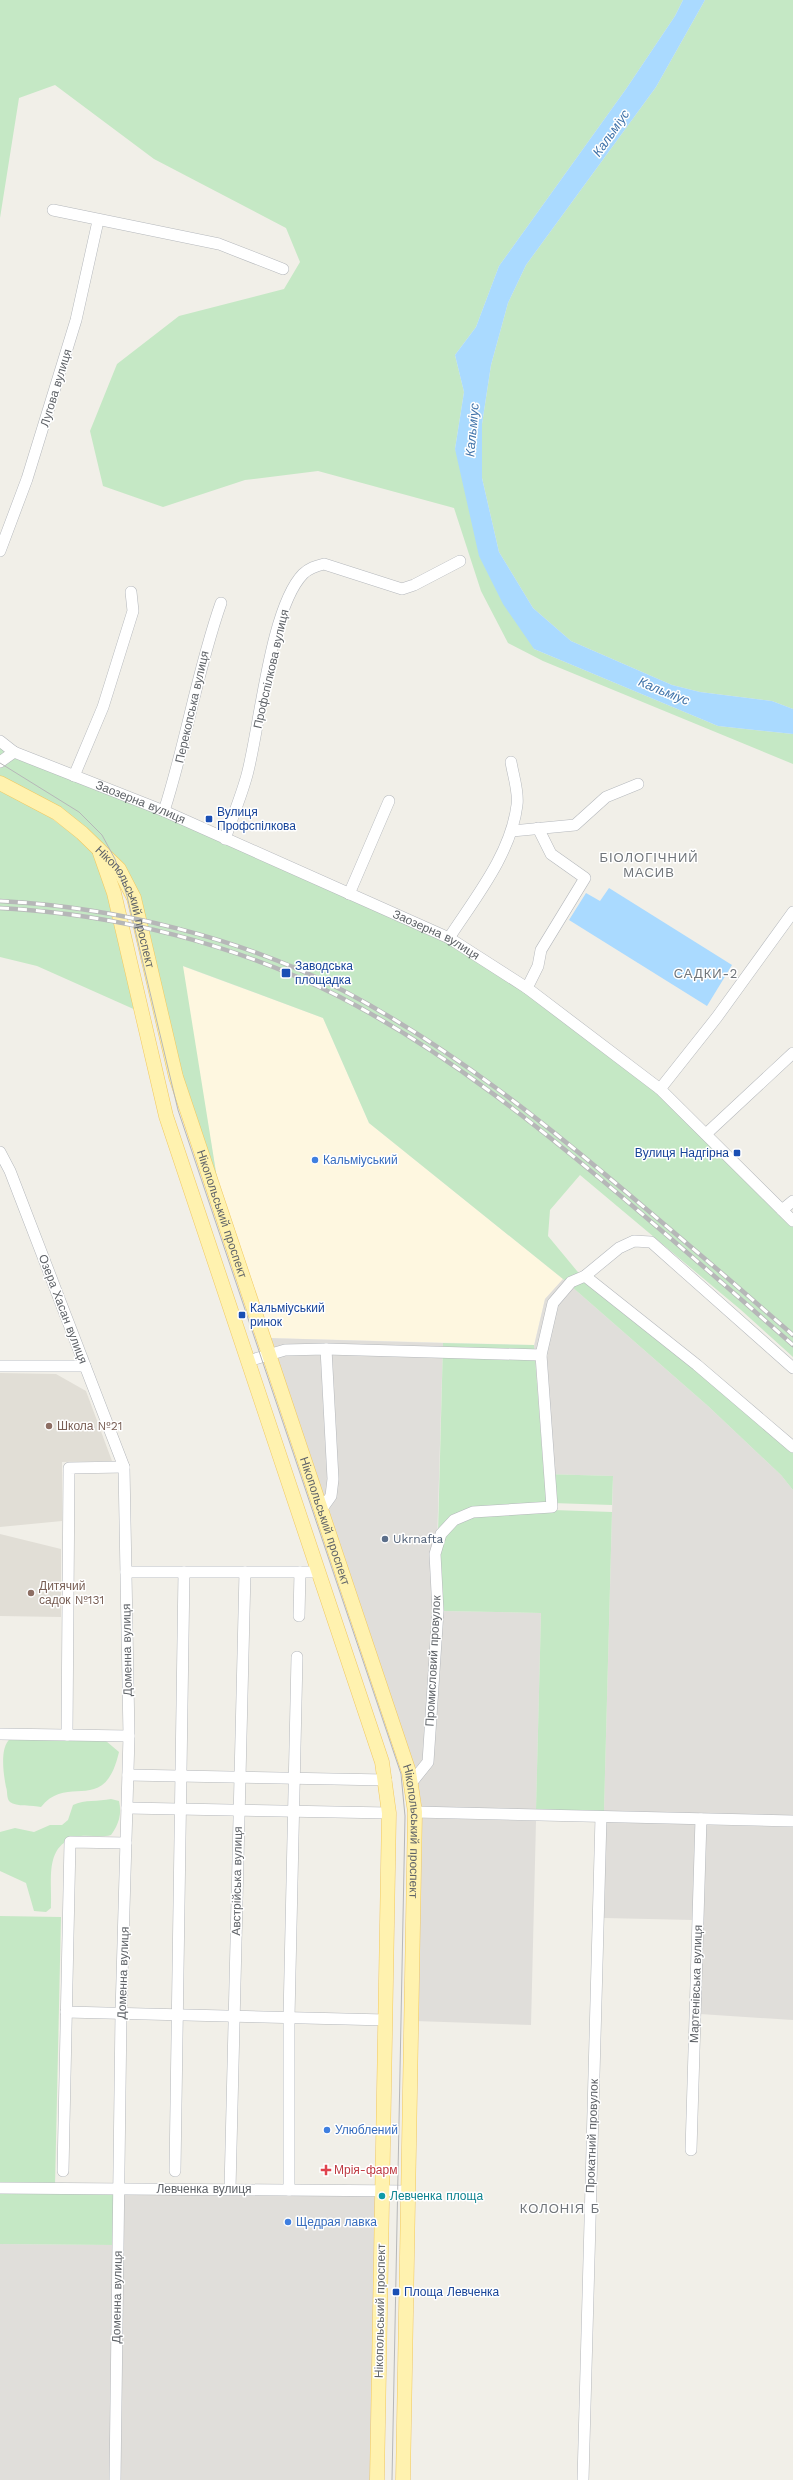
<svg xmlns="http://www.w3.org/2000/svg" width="793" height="2480" font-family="'Work Sans',sans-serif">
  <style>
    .commercial { fill: #fef7e0 }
    .industrial { fill: #e0deda }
    .education { fill: #e1ded6 }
    .green { fill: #c5e8c5 }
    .water { fill: #aadaff }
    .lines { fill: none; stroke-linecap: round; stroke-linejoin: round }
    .minor-casing { stroke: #b5b8bc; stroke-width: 12 }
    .major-casing { stroke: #f2c960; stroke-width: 15 }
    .minor { stroke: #fff; stroke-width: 11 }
    .major { stroke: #fff2af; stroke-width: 14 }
    .tram { stroke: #b6b7b8; stroke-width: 1 }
    .rail-casing { stroke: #b6b7b8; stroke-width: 4.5 }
    .rail { stroke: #fff; stroke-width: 3; stroke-dasharray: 9; stroke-linecap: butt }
    .transit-dot { fill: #1a4fb4; stroke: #fff; stroke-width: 1.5 }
    .shop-dot { fill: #3f7fe0; stroke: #fff; stroke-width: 1.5 }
    .education-dot { fill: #8d6e63; stroke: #fff; stroke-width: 1.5 }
    .service-dot { fill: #5c6f8a; stroke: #fff; stroke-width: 1.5 }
    .health-dot { fill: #e0444e; stroke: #fff; stroke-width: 1.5 }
    .culture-dot { fill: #0f9aa8; stroke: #fff; stroke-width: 1.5 }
    .labels { text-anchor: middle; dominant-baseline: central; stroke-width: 3; stroke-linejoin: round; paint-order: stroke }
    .street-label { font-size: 12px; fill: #5f6368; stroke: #fff }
    .transit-label { font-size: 12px; fill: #164399; stroke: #fff; text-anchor: start }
    .shop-label { font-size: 12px; fill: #366cbe; stroke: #fff; text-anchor: start }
    .education-label { font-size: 12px; fill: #785e54; stroke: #fff; text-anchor: start }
    .service-label { font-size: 12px; fill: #4e5e75; stroke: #fff; text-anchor: start }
    .health-label { font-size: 12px; fill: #be3a42; stroke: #fff; text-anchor: start }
    .culture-label { font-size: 12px; fill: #0d838f; stroke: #fff; text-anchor: start }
    .water-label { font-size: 13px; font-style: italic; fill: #4174aa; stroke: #fff }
    .neighbourhood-label { font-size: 13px; letter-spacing: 1px; fill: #70757a; stroke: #fff }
  </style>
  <rect width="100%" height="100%" fill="#f1efe8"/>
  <!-- commercial -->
  <polygon class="commercial" points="182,966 323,1018 369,1123 563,1279 545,1299 534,1345 268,1338 220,1197"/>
  <!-- industrial -->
  <g class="industrial">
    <polygon points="563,1279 708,1406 781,1475 793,1490 793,1816 604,1811 613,1476 544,1474 534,1346 545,1299"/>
    <polygon points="268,1338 443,1343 435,1611 424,1760 414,1772"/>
    <polygon points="442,1611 541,1613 536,1810 419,1807 416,1784 432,1764"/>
    <polygon points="419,1818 536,1821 531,2025 415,2021"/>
    <polygon points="606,1822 696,1824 693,1920 604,1918"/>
    <polygon points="706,1825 793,1827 793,2020 700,2014"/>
    <polygon points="122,2192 377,2194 372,2480 118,2480"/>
    <polygon points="0,2244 114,2245 111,2480 0,2480"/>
  </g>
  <!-- education -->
  <g class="education">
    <polygon points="0,1373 56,1374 86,1391 112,1461 62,1462 62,1521 0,1527"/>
    <polygon points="0,1534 61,1549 61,1617 0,1616"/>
  </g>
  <!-- green -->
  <g class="green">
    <polygon points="0,0 683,0 675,16 626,89 499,266 476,327 455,355 464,392 455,449 534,649 718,726 793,734 793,764 543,661 508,643 481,591 454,508 318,471 245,480 163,507 103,486 90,431 117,364 179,316 284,289 300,262 286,228 154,159 55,85 19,98 0,218"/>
    <polygon points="705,0 793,0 793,709 772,701 700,692 672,685 571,641 533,608 499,552 482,478 482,424 491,365 508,303 526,265 656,87"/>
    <polygon points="0,741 449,938 660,1089 793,1221 793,1357 741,1310 580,1175 550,1210 548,1236 582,1277 793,1450 793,1490 781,1475 708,1406 563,1279 369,1123 323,1018 183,966 220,1197 180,1076 138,898 95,844 0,781"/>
    <polygon points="0,789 51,818 78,838 97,856 105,877 138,1011 37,966 0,957"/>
    <polygon points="443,1343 534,1345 544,1474 613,1476 612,1505 552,1503 472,1508 438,1533"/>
    <path d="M553,1510L612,1512L604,1811L536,1810L541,1613L442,1611C441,1593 436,1570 439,1552C447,1504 516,1513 553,1510Z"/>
    <path d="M10,1739L106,1741L119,1752C104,1817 69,1772 41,1807C33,1805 16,1807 10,1802C6,1798 8,1792 6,1787C3,1772 0,1747 10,1739Z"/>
    <path d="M111,1799L119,1801C122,1814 119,1824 111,1835C101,1838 91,1835 81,1836C42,1843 53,1881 51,1908L46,1912L34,1911L26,1883L0,1871V1832L15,1828L34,1832L50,1825H62L68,1820L73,1805C85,1799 98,1802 111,1799Z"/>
    <polygon points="0,1916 61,1917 55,2186 0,2185"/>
    <polygon points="0,2191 115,2192 114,2245 0,2244"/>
  </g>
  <!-- water -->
  <g class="water">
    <polygon points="683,0 705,0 656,87 526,265 508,303 491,365 482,424 482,478 499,552 533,608 571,641 672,685 700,692 772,701 793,709 793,734 718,726 534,649 503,604 479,556 455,449 464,392 455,355 476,327 499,266 626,89 675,16"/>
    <polygon points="609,888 732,965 707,1006 569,920 586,893 600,901"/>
  </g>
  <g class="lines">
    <!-- minor casing -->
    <g class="minor-casing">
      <g id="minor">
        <polyline points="53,210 219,244 283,269"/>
        <polyline points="0,551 27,479 76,320 98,221"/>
        <path id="s1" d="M0,741L14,752L164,811L449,938L527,988L660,1089L793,1221"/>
        <polyline points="0,762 14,752"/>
        <polyline points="74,776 103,707 133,611 131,592"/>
        <path d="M164,811C186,743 197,671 221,603"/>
        <polyline points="512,831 575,825 606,797 638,784"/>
        <path d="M225,839C232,818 241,797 247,775C260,727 270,608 303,574C309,568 316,566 324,564L402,589L414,585L460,561"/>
        <polyline points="349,894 389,801"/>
        <path d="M449,938C475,898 511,854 517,805C519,792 513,775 511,762"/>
        <polyline points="527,988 538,966 541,950 585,878 551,854 538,828"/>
        <polyline points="660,1089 717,1017 793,912"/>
        <polyline points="706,1134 793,1053"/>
        <polyline points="0,1152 10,1171 124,1467 129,1736 121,2013 115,2480"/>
        <polyline points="782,1210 793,1201"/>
        <polyline points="585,1276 697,1365 793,1447"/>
        <polyline points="326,1349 541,1355"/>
        <polyline points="248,1361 285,1350 326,1349 333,1479 331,1496 321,1510"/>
        <polyline points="0,1366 85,1366"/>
        <polyline points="126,1572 319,1572"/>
        <polyline points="299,1616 300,1572"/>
        <polyline points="0,1734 129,1736"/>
        <polyline points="67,1735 69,1468 124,1467"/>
        <polyline points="128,1775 386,1780"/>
        <polyline points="412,1782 428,1762 438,1611 435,1554 441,1534 454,1520 473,1512 552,1507 541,1355 553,1303 571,1282 585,1276 619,1248 634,1241 651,1242 793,1368"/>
        <polyline points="127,1808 389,1813"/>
        <polyline points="415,1812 793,1821"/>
        <polyline points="66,2012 386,2020"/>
        <polyline points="691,2150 701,1819"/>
        <polyline points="63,2171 70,1842 126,1843"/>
        <polyline points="175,2171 184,1572"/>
        <polyline points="0,2188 408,2191"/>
        <polyline points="230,2189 245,1572"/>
        <polyline points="289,2190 289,2017 297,1657"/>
        <polyline points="583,2480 601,1817"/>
      </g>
    </g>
    <!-- major casing -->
    <g class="major-casing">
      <g id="major">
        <path id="s2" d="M0,783L57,813L82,833L119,869L134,898L176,1077L409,1772L415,1812L403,2480"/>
        <polyline points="100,853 114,893 166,1116 382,1762 389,1813 377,2480"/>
      </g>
    </g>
    <!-- minor -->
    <use href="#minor" class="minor"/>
    <!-- major -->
    <use href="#major" class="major"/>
    <!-- tram -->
    <polyline class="tram" points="0,763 79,812 102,835 115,859 127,896 178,1110 401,1774 405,1816 392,2480"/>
    <!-- rail casing -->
    <g class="rail-casing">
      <g id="rail">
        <path d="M0,901C114,907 243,938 344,991C455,1050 550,1127 645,1208C695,1250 744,1292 793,1335"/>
        <path d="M0,908C116,914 236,944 340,997C448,1053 542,1129 635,1208C688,1253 741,1299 793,1345"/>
      </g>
    </g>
    <!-- rail -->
    <use href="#rail" class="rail"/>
  </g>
  <!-- markers -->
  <g class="transit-dot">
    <rect x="205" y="815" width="8" height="8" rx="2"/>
    <rect x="281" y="968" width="10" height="10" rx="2"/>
    <rect x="733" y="1149" width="8" height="8" rx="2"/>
    <rect x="238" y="1311" width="8" height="8" rx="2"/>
    <rect x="392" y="2288" width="8" height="8" rx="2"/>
  </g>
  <g class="shop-dot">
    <circle cx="315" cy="1160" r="4"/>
    <circle cx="327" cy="2130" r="4"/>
    <circle cx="288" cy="2222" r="4"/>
  </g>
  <g class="education-dot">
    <circle cx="49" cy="1426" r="4"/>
    <circle cx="31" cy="1593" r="4"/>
  </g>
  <circle class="service-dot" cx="385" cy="1539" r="4"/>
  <path class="health-dot" d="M324 2164h4v4h4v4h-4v4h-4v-4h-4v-4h4z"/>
  <circle class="culture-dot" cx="382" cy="2196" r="4"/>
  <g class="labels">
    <!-- street labels -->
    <g class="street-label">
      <text transform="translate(56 388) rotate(-73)">Лугова вулиця</text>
      <text transform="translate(271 669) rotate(-77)">Профспілкова вулиця</text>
      <text transform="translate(192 707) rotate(-77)">Перекопська вулиця</text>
      <text stroke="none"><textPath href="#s1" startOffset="154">Заозерна вулиця</textPath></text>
      <text stroke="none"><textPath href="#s2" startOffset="185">Нікопольський проспект</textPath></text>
      <text stroke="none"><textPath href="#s1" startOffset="478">Заозерна вулиця</textPath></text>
      <text stroke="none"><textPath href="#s2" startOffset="509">Нікопольський проспект</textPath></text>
      <text transform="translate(63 1309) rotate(69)">Озера Хасан вулиця</text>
      <text stroke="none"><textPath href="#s2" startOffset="833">Нікопольський проспект</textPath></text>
      <text transform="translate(127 1650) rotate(-91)">Доменна вулиця</text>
      <text transform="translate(433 1661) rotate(-87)">Промисловий провулок</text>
      <text stroke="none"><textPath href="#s2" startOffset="1157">Нікопольський проспект</textPath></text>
      <text transform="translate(237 1881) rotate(-89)">Австрійська вулиця</text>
      <text transform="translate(123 1973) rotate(-88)">Доменна вулиця</text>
      <text transform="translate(696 1984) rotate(-88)">Мартенівська вулиця</text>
      <text transform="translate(592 2136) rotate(-88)">Прокатний провулок</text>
      <text x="204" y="2189">Левченка вулиця</text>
      <text transform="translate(117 2297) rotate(-89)">Доменна вулиця</text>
      <text transform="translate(380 2311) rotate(-89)">Нікопольський проспект</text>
    </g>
    <!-- transit labels -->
    <g class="transit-label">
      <text x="217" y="812">Вулиця<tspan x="217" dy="14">Профспілкова</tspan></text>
      <text x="295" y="966">Заводська<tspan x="295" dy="14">площадка</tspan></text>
      <text x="729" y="1153" text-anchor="end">Вулиця Надгірна</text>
      <text x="250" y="1308">Кальміуський<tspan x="250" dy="14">ринок</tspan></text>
      <text x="404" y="2292">Площа Левченка</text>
    </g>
    <!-- shop labels -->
    <g class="shop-label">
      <text x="323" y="1160">Кальміуський</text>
      <text x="335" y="2130">Улюблений</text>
      <text x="296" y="2222">Щедрая лавка</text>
    </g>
    <!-- education labels -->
    <g class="education-label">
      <text x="57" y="1426">Школа №21</text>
      <text x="39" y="1586">Дитячий<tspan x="39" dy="14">садок №131</tspan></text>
    </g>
    <!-- service labels -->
    <g class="service-label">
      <text x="393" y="1539">Ukrnafta</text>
    </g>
    <!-- health labels -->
    <g class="health-label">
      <text x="334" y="2170">Мрія-фарм</text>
    </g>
    <!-- culture labels -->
    <g class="culture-label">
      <text x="390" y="2196">Левченка площа</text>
    </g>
    <!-- water labels -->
    <g class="water-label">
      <text transform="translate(611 133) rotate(-55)">Кальміус</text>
      <text transform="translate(472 430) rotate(-85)">Кальміус</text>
      <text transform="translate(664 691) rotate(22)">Кальміус</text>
    </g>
    <!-- neighbourhood labels -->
    <g class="neighbourhood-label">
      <text x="649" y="857">БІОЛОГІЧНИЙ<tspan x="649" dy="15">МАСИВ</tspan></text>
      <text x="706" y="973">САДКИ-2</text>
      <text x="560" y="2208">КОЛОНІЯ Б</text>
    </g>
  </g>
</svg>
